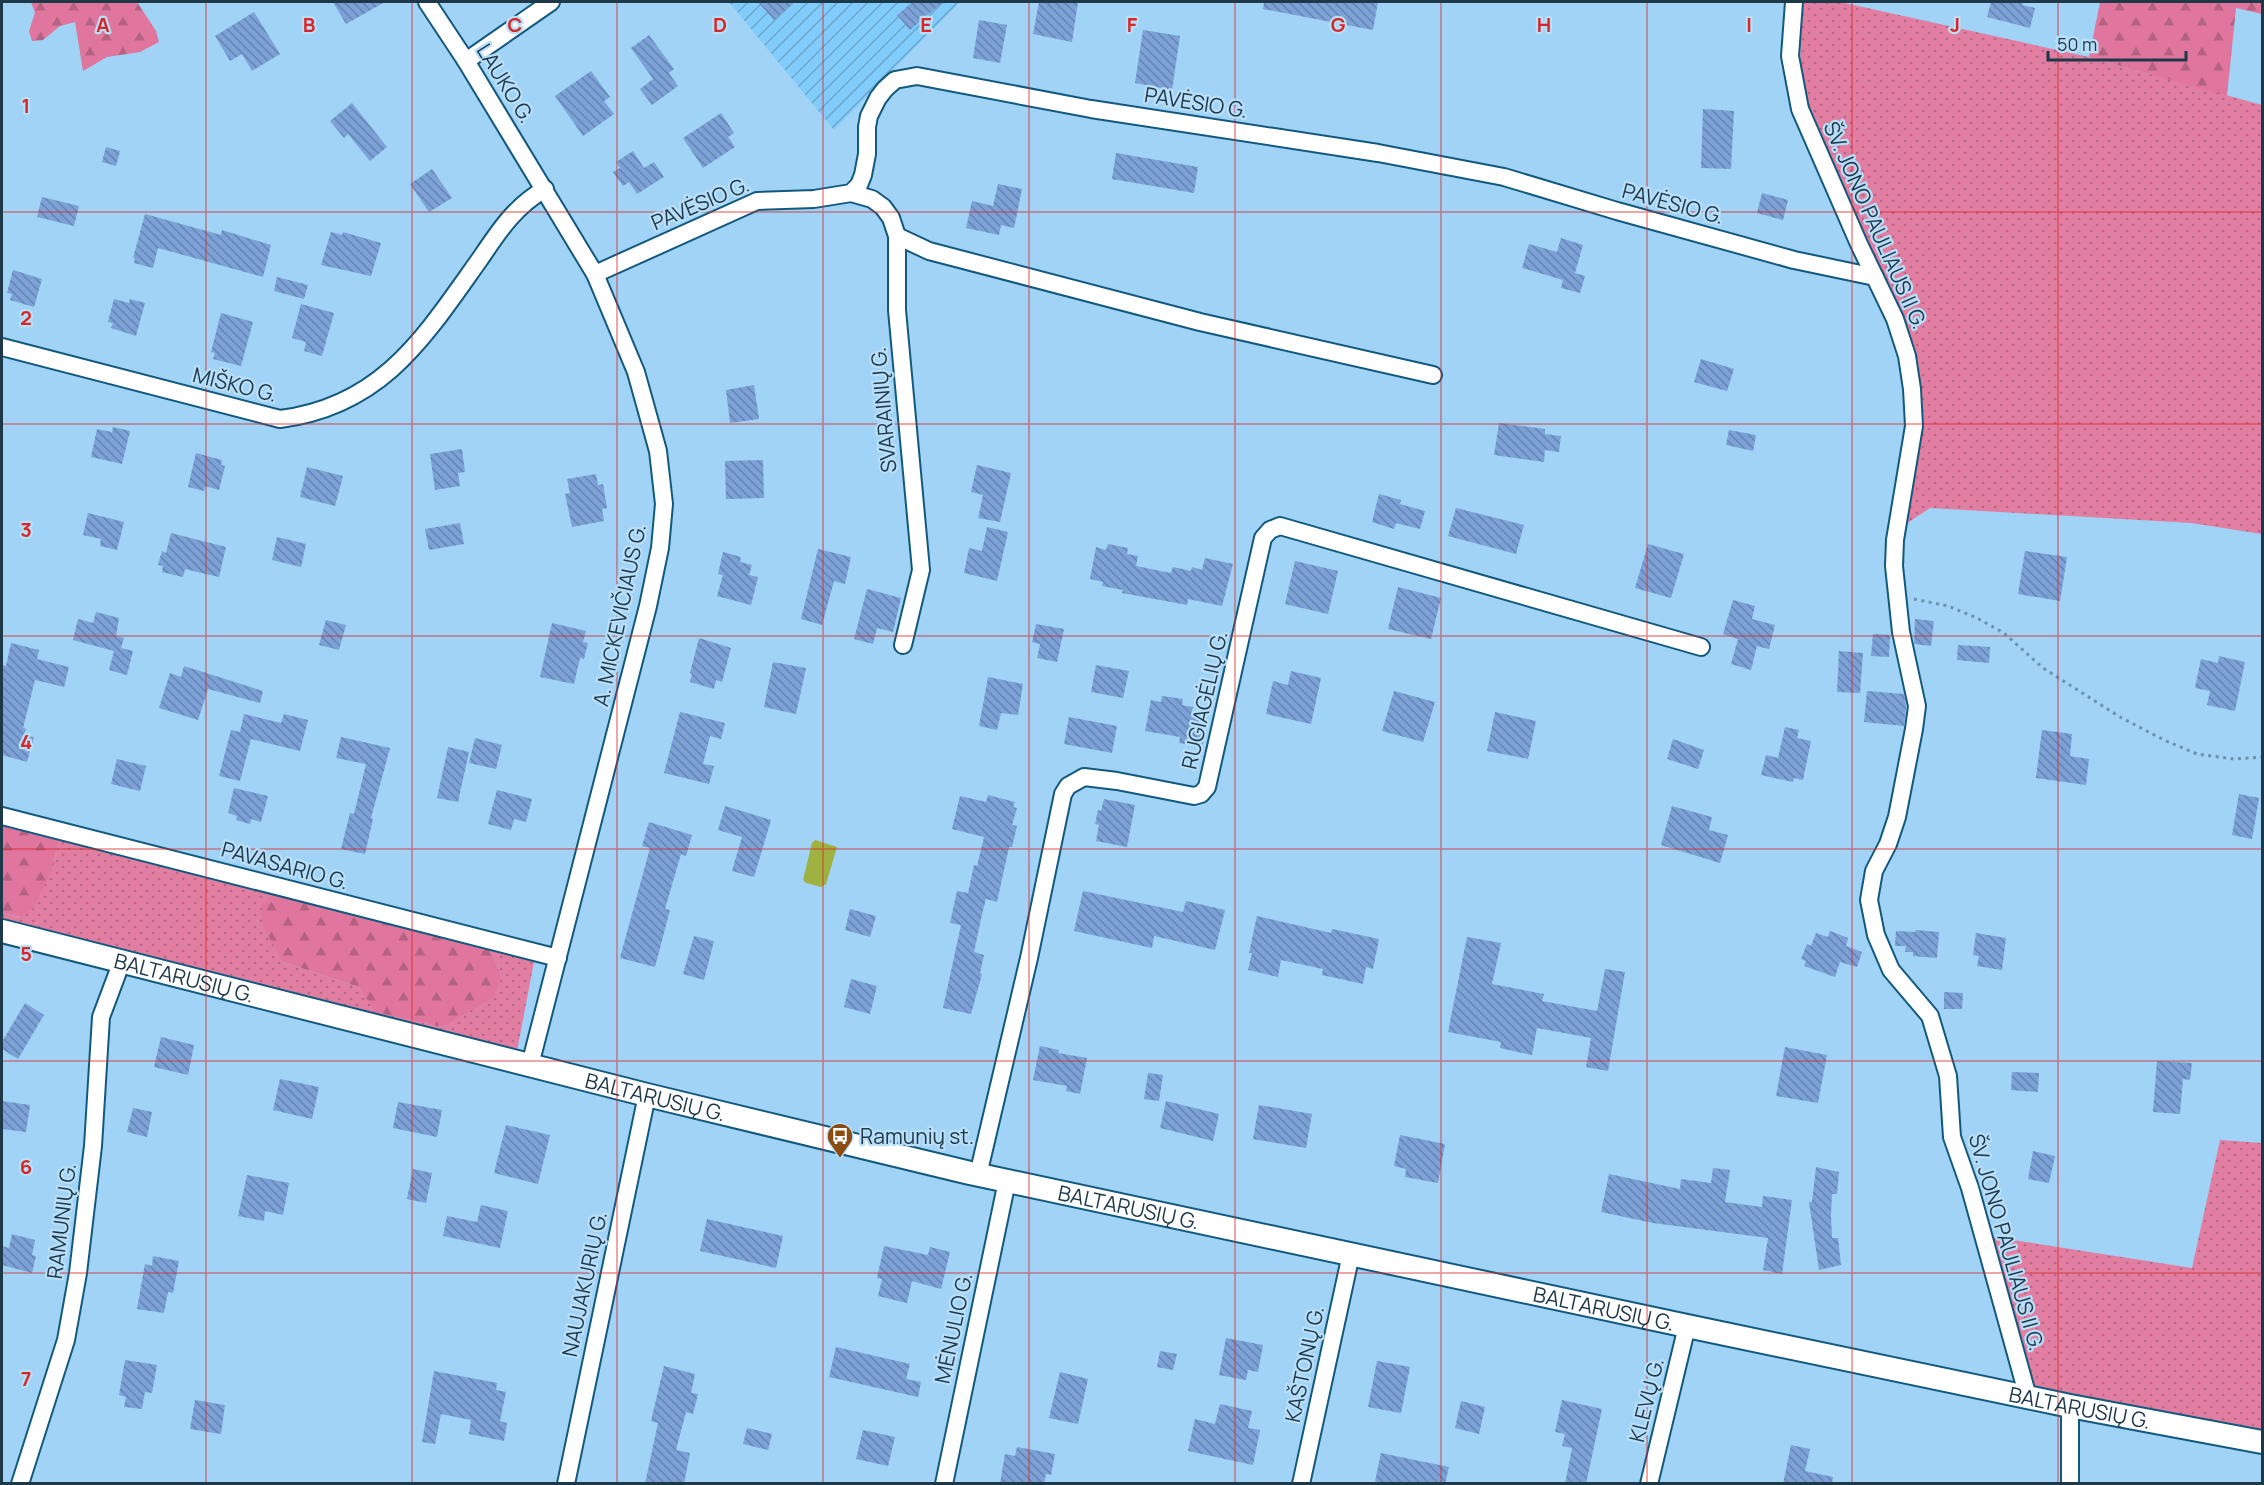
<svg xmlns="http://www.w3.org/2000/svg" width="2264" height="1485" font-family="Manrope,sans-serif">
  <style>
    .industrial { fill: url(#industrial-furrows) }
    .grass { fill: url(#grass-dots) }
    .forest { fill: url(#forest-firs) }
    .water { fill: #9eb141 }
    .building { fill: url(#building-back-hatch) }
    .lines { fill: none; stroke-linecap: round; stroke-linejoin: round }
    .street-casing { stroke: #13597e; stroke-width: 20 }
    .secondary-casing { stroke: #13597e; stroke-width: 26 }
    .path { stroke: #6992ad; stroke-width: 3; stroke-dasharray: 3 4.5; stroke-linecap: butt }
    .street { stroke: #fff; stroke-width: 16 }
    .secondary { stroke: #fff; stroke-width: 22 }
    .grid { fill: none; stroke: #d62828; stroke-width: 1.5; stroke-opacity: 0.55 }
    .labels { text-anchor: middle; dominant-baseline: central; stroke-width: 4.5; stroke-linejoin: round; paint-order: stroke }
    .street-label { font-size: 21px; fill: #1d3849; stroke: #b9def8 }
    .poi-label { font-size: 21px; fill: #1d3849; stroke: #b9def8; text-anchor: start }
    .grid-label { font-size: 20px; text-anchor: middle; font-weight: bold; fill: #d62828; stroke: #b9def8; stroke-width: 4.5; stroke-linejoin: round; paint-order: stroke }
  </style>
  <defs>
    <pattern id="industrial-furrows" width="10" height="10" patternUnits="userSpaceOnUse" patternTransform="scale(1.5)"><rect width="10" height="10" fill="#82ccfb"/><path d="M-1 1l2-2M0 10L10 0M9 11l2-2" fill="none" stroke="#6aa7cd"/></pattern>
    <pattern id="grass-dots" width="8" height="8" patternUnits="userSpaceOnUse" patternTransform="scale(1.5)"><rect width="8" height="8" fill="#e27ea2"/><path d="M2 2h.1M6 6h.1" fill="none" stroke="#b76886" stroke-width="1.8" stroke-linecap="round"/></pattern>
    <pattern id="forest-firs" width="22" height="20" patternUnits="userSpaceOnUse" patternTransform="scale(1.5)"><rect width="22" height="20" fill="#e0769d"/><path d="M5 1l3.5 6h-7zM16 11l3.5 6h-7z" fill="#b56282"/></pattern>
    <pattern id="building-back-hatch" width="6" height="6" patternUnits="userSpaceOnUse" patternTransform="scale(1.5)"><rect width="6" height="6" fill="#7ca1d7"/><path d="M-1 5l2 2M0 0l6 6M5-1l2 2" fill="none" stroke="#6584b0"/></pattern>
  </defs>
  <rect width="100%" height="100%" fill="#a0d3f5"/>
  <!-- industrial -->
  <polygon class="industrial" points="729,2 960,2 834,130"/>
  <!-- grass -->
  <g class="grass">
    <polygon points="1802,2 1840,2 2089,57 2262,105 2262,534 2191,523 1930,508 1903,526 1920,412 1919,381 1910,342 1818,138 1805,97 1800,65"/>
    <polygon points="59,837 275,893 283,962 359,987 376,1012 442,1027 502,978 490,949 534,962 517,1051 2,919 2,913 20,917 53,867"/>
    <polygon points="2220,1140 2262,1143 2262,1431 2033,1386 1987,1236 2192,1268"/>
  </g>
  <!-- forest -->
  <g class="forest">
    <polygon points="31,2 137,2 156,31 159,42 140,52 107,57 83,71 75,22 60,26 43,40 32,41 29,31 35,13"/>
    <polygon points="2100,2 2262,2 2262,14 2236,8 2227,96 2089,57"/>
    <polygon points="2,824 59,837 53,867 34,908 21,917 2,913"/>
    <polygon points="275,893 490,949 502,978 494,997 442,1027 375,1012 359,987 283,962 263,927 261,904"/>
  </g>
  <!-- water -->
  <polygon class="water" points="815,840 837,847 826,884 821,887 806,883 803,880 812,843"/>
  <!-- building -->
  <g class="building">
    <polygon points="333,2 385,2 346,24"/>
    <polygon points="758,2 795,2 774,20"/>
    <polygon points="913,2 943,2 910,30 897,15"/>
    <polygon points="1039,2 1078,2 1072,42 1033,34"/>
    <polygon points="1264,2 1378,2 1373,30 1263,9"/>
    <polygon points="1991,2 2023,2 2022,5 2035,8 2030,28 1987,17"/>
    <polygon points="254,12 280,54 252,71 242,54 230,61 215,36"/>
    <polygon points="979,20 1007,25 1000,63 973,58"/>
    <polygon points="1143,30 1180,36 1172,90 1135,83"/>
    <polygon points="649,35 674,69 669,73 678,86 652,105 640,89 653,79 631,48"/>
    <polygon points="591,71 610,97 604,101 614,114 583,136 555,96"/>
    <polygon points="352,103 387,147 370,161 348,134 344,138 330,121"/>
    <polygon points="1703,109 1734,111 1731,169 1701,168"/>
    <polygon points="721,113 734,133 728,137 735,147 703,168 683,138"/>
    <polygon points="106,147 120,151 116,166 102,162"/>
    <polygon points="633,151 644,168 654,162 664,177 637,194 629,182 623,186 613,172 620,168 616,162"/>
    <polygon points="1116,153 1198,167 1194,193 1112,179"/>
    <polygon points="432,169 452,198 429,212 410,184"/>
    <polygon points="998,184 1022,189 1014,228 1001,225 999,235 966,228 972,201 993,206"/>
    <polygon points="1762,193 1788,200 1783,220 1757,213"/>
    <polygon points="42,197 79,206 74,226 37,217"/>
    <polygon points="145,214 221,235 222,230 271,245 263,277 158,248 153,268 134,263 135,258 133,258"/>
    <polygon points="331,232 342,235 343,232 381,243 371,276 321,265"/>
    <polygon points="1561,238 1583,245 1575,273 1585,276 1580,293 1561,288 1563,280 1522,268 1529,244 1557,252"/>
    <polygon points="13,270 42,279 34,307 10,300 12,294 7,293"/>
    <polygon points="277,277 308,285 304,299 274,291"/>
    <polygon points="114,299 129,303 130,299 145,303 136,336 111,328 113,323 108,322"/>
    <polygon points="301,304 334,313 322,356 304,351 306,342 292,338"/>
    <polygon points="221,313 253,322 241,366 213,359 215,353 211,352"/>
    <polygon points="1701,359 1734,369 1727,391 1694,382"/>
    <polygon points="754,385 759,419 730,423 726,390"/>
    <polygon points="1499,423 1545,429 1545,434 1561,436 1559,452 1545,450 1544,462 1494,455"/>
    <polygon points="113,427 130,431 122,464 91,457 97,429 112,432"/>
    <polygon points="1729,430 1756,435 1753,451 1726,445"/>
    <polygon points="462,449 465,472 458,473 460,486 435,490 430,454"/>
    <polygon points="196,453 222,460 221,465 225,466 219,490 205,486 204,491 188,487"/>
    <polygon points="763,460 764,498 726,499 725,461"/>
    <polygon points="977,465 1011,473 1000,522 978,518 983,495 971,492"/>
    <polygon points="307,467 343,476 335,506 300,497"/>
    <polygon points="596,474 598,485 603,484 607,508 602,509 604,521 572,527 565,494 570,493 567,479"/>
    <polygon points="1379,494 1401,500 1400,504 1425,511 1420,529 1396,523 1394,529 1372,522"/>
    <polygon points="1456,508 1524,525 1516,554 1448,536"/>
    <polygon points="88,513 124,522 117,550 100,546 101,539 83,535"/>
    <polygon points="460,523 464,544 429,550 425,529"/>
    <polygon points="987,527 1008,532 997,581 964,573 969,548 982,551"/>
    <polygon points="171,533 226,547 219,577 185,569 183,577 162,572 163,566 158,565 162,551 166,553"/>
    <polygon points="277,537 306,544 301,567 272,560"/>
    <polygon points="1108,544 1128,548 1127,554 1138,556 1136,566 1171,573 1173,567 1191,571 1192,567 1202,570 1205,558 1233,564 1222,606 1188,599 1187,605 1122,593 1123,590 1102,586 1103,582 1090,579 1096,547 1106,550"/>
    <polygon points="1648,544 1684,554 1671,598 1635,588"/>
    <polygon points="818,549 851,557 845,584 834,581 822,625 801,619"/>
    <polygon points="2025,551 2067,557 2060,601 2018,594"/>
    <polygon points="723,552 741,557 740,562 752,565 749,575 758,577 751,605 717,596 723,575 718,574"/>
    <polygon points="1295,561 1338,571 1328,614 1285,604"/>
    <polygon points="1398,587 1441,598 1431,639 1388,629"/>
    <polygon points="867,589 901,598 893,632 877,628 873,644 854,639"/>
    <polygon points="1733,600 1755,606 1752,619 1775,625 1769,649 1757,646 1751,670 1731,664 1738,639 1723,634"/>
    <polygon points="96,612 119,618 116,636 124,638 121,648 133,651 127,675 109,670 114,651 73,640 78,619 93,623"/>
    <polygon points="1915,619 1934,621 1931,646 1914,644"/>
    <polygon points="326,620 346,625 339,650 319,645"/>
    <polygon points="552,623 586,631 583,642 588,643 584,659 580,658 574,684 540,677"/>
    <polygon points="1036,624 1064,629 1057,662 1037,658 1040,644 1032,642"/>
    <polygon points="1873,634 1890,635 1889,657 1871,656"/>
    <polygon points="699,638 731,648 722,682 716,680 714,689 690,682 692,674 690,673"/>
    <polygon points="11,643 39,650 37,659 69,667 64,687 35,680 23,728 26,729 24,735 34,737 27,762 2,755 2,665 6,666"/>
    <polygon points="1958,645 1990,647 1989,663 1957,660"/>
    <polygon points="1839,651 1863,653 1860,693 1837,692"/>
    <polygon points="2219,656 2245,662 2235,711 2207,705 2210,691 2195,688 2201,659 2218,663"/>
    <polygon points="773,662 806,668 796,714 764,707"/>
    <polygon points="1096,665 1129,671 1123,698 1091,692"/>
    <polygon points="184,666 263,691 260,703 208,689 198,720 159,708 170,673 181,677"/>
    <polygon points="1291,671 1321,678 1311,724 1266,714 1273,681 1288,685"/>
    <polygon points="988,677 1023,684 1018,715 1001,713 997,730 979,726"/>
    <polygon points="1394,691 1435,702 1423,742 1382,731"/>
    <polygon points="1867,691 1904,694 1906,706 1904,726 1864,722"/>
    <polygon points="1162,696 1183,699 1182,705 1193,707 1191,715 1207,718 1202,747 1179,743 1180,737 1145,731 1151,700 1161,702"/>
    <polygon points="680,712 725,723 721,739 710,736 703,764 714,766 709,784 664,773"/>
    <polygon points="1495,712 1536,721 1528,759 1487,751"/>
    <polygon points="244,714 281,723 284,714 308,720 300,751 251,739 240,781 219,776 231,730 240,732"/>
    <polygon points="1069,717 1117,726 1112,753 1064,744"/>
    <polygon points="1785,727 1799,730 1797,738 1811,741 1803,780 1794,778 1793,782 1761,775 1766,755 1778,758"/>
    <polygon points="2042,730 2072,734 2070,756 2089,759 2086,785 2036,778"/>
    <polygon points="341,737 390,748 371,818 373,819 365,854 341,849 350,813 354,814 366,764 336,758"/>
    <polygon points="475,738 502,745 496,769 469,763"/>
    <polygon points="1673,739 1704,750 1698,769 1667,759"/>
    <polygon points="448,747 469,752 458,802 437,798"/>
    <polygon points="117,759 146,766 140,791 111,784"/>
    <polygon points="234,788 268,796 261,822 251,819 250,824 236,820 237,816 228,813"/>
    <polygon points="497,790 532,799 526,822 514,819 511,830 488,824"/>
    <polygon points="2239,794 2259,798 2252,839 2232,835"/>
    <polygon points="988,795 1015,802 1013,807 1017,808 1012,825 1017,826 1012,847 1009,847 997,902 986,899 983,910 974,952 984,955 980,973 982,974 971,1014 943,1008 961,925 950,923 957,891 968,893 974,865 977,866 984,837 952,829 960,796 986,802"/>
    <polygon points="1104,799 1135,805 1127,847 1096,841 1099,825 1095,824 1098,810 1101,811"/>
    <polygon points="725,806 771,820 754,877 732,871 742,837 718,830"/>
    <polygon points="1672,806 1712,817 1709,830 1728,835 1720,863 1661,845"/>
    <polygon points="649,822 692,835 686,856 681,854 665,909 670,910 655,967 620,958 650,848 642,846"/>
    <polygon points="1083,891 1183,912 1186,901 1225,910 1215,950 1154,936 1152,948 1074,931"/>
    <polygon points="850,909 876,916 870,937 845,930"/>
    <polygon points="1257,916 1331,933 1332,929 1379,939 1373,969 1366,967 1363,984 1322,975 1323,969 1281,960 1278,977 1248,970 1252,953 1249,953"/>
    <polygon points="1916,930 1939,932 1937,958 1913,956 1913,952 1905,952 1906,946 1895,946 1896,931 1915,932"/>
    <polygon points="1830,931 1848,938 1846,946 1862,952 1857,967 1840,962 1835,977 1804,966 1806,961 1801,959 1807,944 1811,946 1816,933 1828,937"/>
    <polygon points="1976,933 2006,938 2002,970 1977,966 1979,956 1973,955"/>
    <polygon points="694,936 714,941 704,980 683,974"/>
    <polygon points="1467,937 1501,943 1492,984 1544,994 1542,1001 1597,1011 1605,969 1625,972 1608,1071 1586,1067 1591,1038 1537,1028 1532,1055 1500,1048 1501,1042 1448,1032"/>
    <polygon points="851,979 877,986 870,1014 844,1007"/>
    <polygon points="1944,992 1963,993 1962,1009 1944,1009"/>
    <polygon points="25,1003 44,1015 18,1059 2,1049 2,1042"/>
    <polygon points="161,1037 194,1045 188,1075 154,1067"/>
    <polygon points="1040,1046 1059,1050 1058,1053 1087,1058 1080,1094 1066,1091 1067,1086 1033,1080"/>
    <polygon points="1785,1047 1827,1055 1818,1103 1776,1096"/>
    <polygon points="2157,1061 2192,1063 2190,1080 2183,1079 2180,1114 2153,1112"/>
    <polygon points="2012,1072 2039,1073 2038,1092 2011,1090"/>
    <polygon points="1148,1073 1163,1075 1159,1101 1144,1099"/>
    <polygon points="280,1079 319,1087 312,1119 273,1110"/>
    <polygon points="2,1101 30,1105 26,1132 2,1129"/>
    <polygon points="1166,1101 1219,1114 1213,1141 1160,1128"/>
    <polygon points="398,1102 442,1110 437,1137 393,1128"/>
    <polygon points="1259,1105 1312,1114 1306,1148 1253,1139"/>
    <polygon points="133,1108 152,1112 147,1137 127,1132"/>
    <polygon points="506,1125 550,1135 538,1184 494,1173"/>
    <polygon points="1400,1135 1445,1144 1438,1183 1405,1177 1406,1169 1394,1166"/>
    <polygon points="2033,1151 2055,1156 2049,1183 2028,1179"/>
    <polygon points="1816,1167 1839,1172 1837,1194 1832,1194 1831,1215 1832,1238 1838,1238 1841,1265 1819,1270 1809,1202 1812,1202"/>
    <polygon points="1713,1168 1730,1170 1725,1202 1762,1207 1763,1196 1792,1200 1782,1274 1763,1270 1768,1238 1653,1223 1601,1212 1609,1174 1680,1189 1681,1179 1711,1183"/>
    <polygon points="413,1169 432,1173 426,1203 407,1199"/>
    <polygon points="247,1175 289,1183 283,1215 265,1211 264,1221 238,1216"/>
    <polygon points="481,1205 508,1211 500,1248 443,1236 447,1216 477,1222"/>
    <polygon points="707,1219 783,1236 776,1268 700,1251"/>
    <polygon points="12,1234 35,1240 32,1255 36,1256 32,1273 2,1265 2,1246 9,1248"/>
    <polygon points="884,1246 928,1255 930,1247 950,1252 941,1289 912,1281 907,1303 878,1296 882,1279 877,1278"/>
    <polygon points="153,1256 179,1261 173,1293 168,1292 164,1313 137,1309 145,1264 152,1266"/>
    <polygon points="1226,1338 1263,1345 1258,1372 1248,1370 1246,1380 1219,1375"/>
    <polygon points="836,1347 910,1364 906,1379 921,1382 918,1397 829,1377"/>
    <polygon points="1160,1351 1177,1354 1173,1370 1157,1367"/>
    <polygon points="125,1360 157,1365 152,1393 145,1392 142,1409 124,1407 126,1397 119,1395"/>
    <polygon points="1377,1361 1410,1367 1401,1413 1368,1407"/>
    <polygon points="664,1366 695,1374 691,1393 698,1394 693,1414 686,1412 676,1450 690,1453 684,1484 645,1484 658,1423 651,1421"/>
    <polygon points="434,1371 497,1383 496,1390 506,1392 500,1421 507,1423 504,1441 469,1434 471,1420 441,1414 435,1444 422,1442"/>
    <polygon points="1060,1372 1088,1379 1078,1424 1049,1418"/>
    <polygon points="195,1400 225,1405 221,1434 190,1429"/>
    <polygon points="1562,1400 1602,1409 1586,1484 1565,1484 1572,1448 1562,1446 1565,1434 1555,1432"/>
    <polygon points="1461,1401 1485,1407 1479,1434 1455,1428"/>
    <polygon points="1220,1404 1252,1411 1248,1428 1260,1430 1253,1465 1188,1451 1195,1419 1215,1424"/>
    <polygon points="747,1428 772,1434 768,1450 743,1444"/>
    <polygon points="863,1430 895,1437 888,1466 856,1459"/>
    <polygon points="1791,1445 1810,1449 1805,1471 1833,1477 1832,1484 1783,1484"/>
    <polygon points="1017,1447 1055,1454 1051,1475 1046,1474 1044,1484 1000,1484 1005,1454 1015,1456"/>
    <polygon points="1381,1453 1449,1467 1445,1484 1383,1484 1375,1481"/>
  </g>
  <g class="lines">
    <!-- street casing -->
    <g class="street-casing">
      <g id="street">
        <polyline points="427,2 466,61 595,274 636,372 658,451 664,504 660,548 648,606 530,1065"/>
        <polyline points="1794,2 1790,56 1800,109 1859,244 1895,319 1907,356 1912,389 1914,426 1895,540 1894,566 1901,632 1917,706 1914,729 1897,817 1888,844 1874,871 1869,900 1876,935 1891,970 1930,1016 1948,1076 1952,1137 1970,1188 2028,1397"/>
        <polyline points="466,61 551,2"/>
        <polyline points="851,193 872,199 883,207 891,218 897,236 897,310 921,570 903,645"/>
        <polyline points="897,236 929,251 1200,322 1433,375"/>
        <polyline points="595,274 757,201 814,199 851,193 859,185 863,175 867,154 867,127 869,116 878,98 885,89 895,80 917,76 1091,109 1378,153 1504,177 1617,211 1794,260 1875,277"/>
        <path d="M2,347L280,419C383,406 425,336 480,259C499,231 515,206 545,189"/>
        <polyline points="2,816 558,958"/>
        <polyline points="978,1175 1029,958 1063,794 1068,786 1084,777 1117,781 1194,796 1201,794 1207,787 1263,538 1270,530 1280,526 1701,647"/>
        <polyline points="2070,1406 2070,1484"/>
        <polyline points="20,1484 66,1340 78,1273 93,1146 101,1017 122,961"/>
        <polyline points="566,1484 647,1095"/>
        <polyline points="944,1484 1007,1181"/>
        <polyline points="1301,1484 1351,1254"/>
        <polyline points="1649,1484 1687,1326"/>
      </g>
    </g>
    <!-- secondary casing -->
    <g class="secondary-casing">
      <g id="secondary">
        <path id="s1" d="M2,931L647,1095L970,1173L1687,1326L2070,1406L2262,1442"/>
      </g>
    </g>
    <!-- path -->
    <polyline class="path" points="1914,599 1948,606 1977,618 2004,633 2043,668 2120,717 2164,740 2197,754 2234,759 2262,757"/>
    <!-- street -->
    <use href="#street" class="street"/>
    <!-- secondary -->
    <use href="#secondary" class="secondary"/>
  </g>
  <!-- grid -->
  <path class="grid" d="M206,2V1484M412,2V1484M617,2V1484M823,2V1484M1029,2V1484M1235,2V1484M1441,2V1484M1647,2V1484M1852,2V1484M2058,2V1484M2,212H2262M2,424H2262M2,636H2262M2,849H2262M2,1061H2262M2,1273H2262"/>
  <!-- icons -->
  <defs>
    <g id="bus-pin" transform="scale(1.35)"><path d="M0 17L-7.5 6A9.5 9.5 0 1 1 7.5 6Z" fill="#8a4c10" stroke="#b9def8"/><path d="M-5-6H5V4H4V6H2V4H-2V6H-4V4H-5ZM-3.5-4V0h7V-4ZM-3.5 1.2v1.5H-2V1.2ZM2 1.2v1.5H3.5V1.2Z" fill="#fff"/></g>
  </defs>
  <g fill-rule="evenodd">
    <use href="#bus-pin" x="840" y="1136"/>
  </g>
  <g class="labels">
    <!-- street labels -->
    <g class="street-label">
      <text transform="translate(506 83) rotate(58)">LAUKO G.</text>
      <text transform="translate(1196 102) rotate(9)">PAVĖSIO G.</text>
      <text transform="translate(700 203) rotate(-23)">PAVĖSIO G.</text>
      <text transform="translate(1673 203) rotate(15)">PAVĖSIO G.</text>
      <text transform="translate(1876 225) rotate(66)">ŠV. JONO PAULIAUS II G.</text>
      <text transform="translate(235 384) rotate(14)">MIŠKO G.</text>
      <text transform="translate(883 410) rotate(-95)">SVARAINIŲ G.</text>
      <text transform="translate(619 615) rotate(-78)">A. MICKEVIČIAUS G.</text>
      <text transform="translate(1204 700) rotate(-77)">RUGIAGĖLIŲ G.</text>
      <text transform="translate(285 865) rotate(15)">PAVASARIO G.</text>
      <text stroke="none"><textPath href="#s1" startOffset="188">BALTARUSIŲ G.</textPath></text>
      <text stroke="none"><textPath href="#s1" startOffset="674">BALTARUSIŲ G.</textPath></text>
      <text stroke="none"><textPath href="#s1" startOffset="1160">BALTARUSIŲ G.</textPath></text>
      <text transform="translate(61 1221) rotate(-83)">RAMUNIŲ G.</text>
      <text transform="translate(2007 1242) rotate(74)">ŠV. JONO PAULIAUS II G.</text>
      <text transform="translate(584 1284) rotate(-78)">NAUJAKURIŲ G.</text>
      <text stroke="none"><textPath href="#s1" startOffset="1646">BALTARUSIŲ G.</textPath></text>
      <text transform="translate(953 1328) rotate(-78)">MĖNULIO G.</text>
      <text transform="translate(1304 1364) rotate(-78)">KAŠTONŲ G.</text>
      <text transform="translate(1646 1400) rotate(-76)">KLEVŲ G.</text>
      <text stroke="none"><textPath href="#s1" startOffset="2132">BALTARUSIŲ G.</textPath></text>
    </g>
    <!-- poi labels -->
    <g class="poi-label">
      <text x="860" y="1136">Ramunių st.</text>
    </g>
  </g>
  <g class="grid-label">
    <text x="103" y="32">A</text>
    <text x="309" y="32">B</text>
    <text x="515" y="32">C</text>
    <text x="720" y="32">D</text>
    <text x="926" y="32">E</text>
    <text x="1132" y="32">F</text>
    <text x="1338" y="32">G</text>
    <text x="1544" y="32">H</text>
    <text x="1749" y="32">I</text>
    <text x="1955" y="32">J</text>
    <text x="26" y="113">1</text>
    <text x="26" y="325">2</text>
    <text x="26" y="537">3</text>
    <text x="26" y="749">4</text>
    <text x="26" y="961">5</text>
    <text x="26" y="1174">6</text>
    <text x="26" y="1386">7</text>
  </g>
  <!-- border -->
  <rect width="2264" height="1485" fill="none" stroke="#1d3849" stroke-width="6"/>
  <!-- scale -->
  <path d="M2048 51v9h138v-9" fill="none" stroke="#1d3849" stroke-width="3"/>
  <text x="2057" y="51" font-size="18" fill="#1d3849" stroke="#b9def8" stroke-width="4.5" paint-order="stroke">50 m</text>
</svg>
